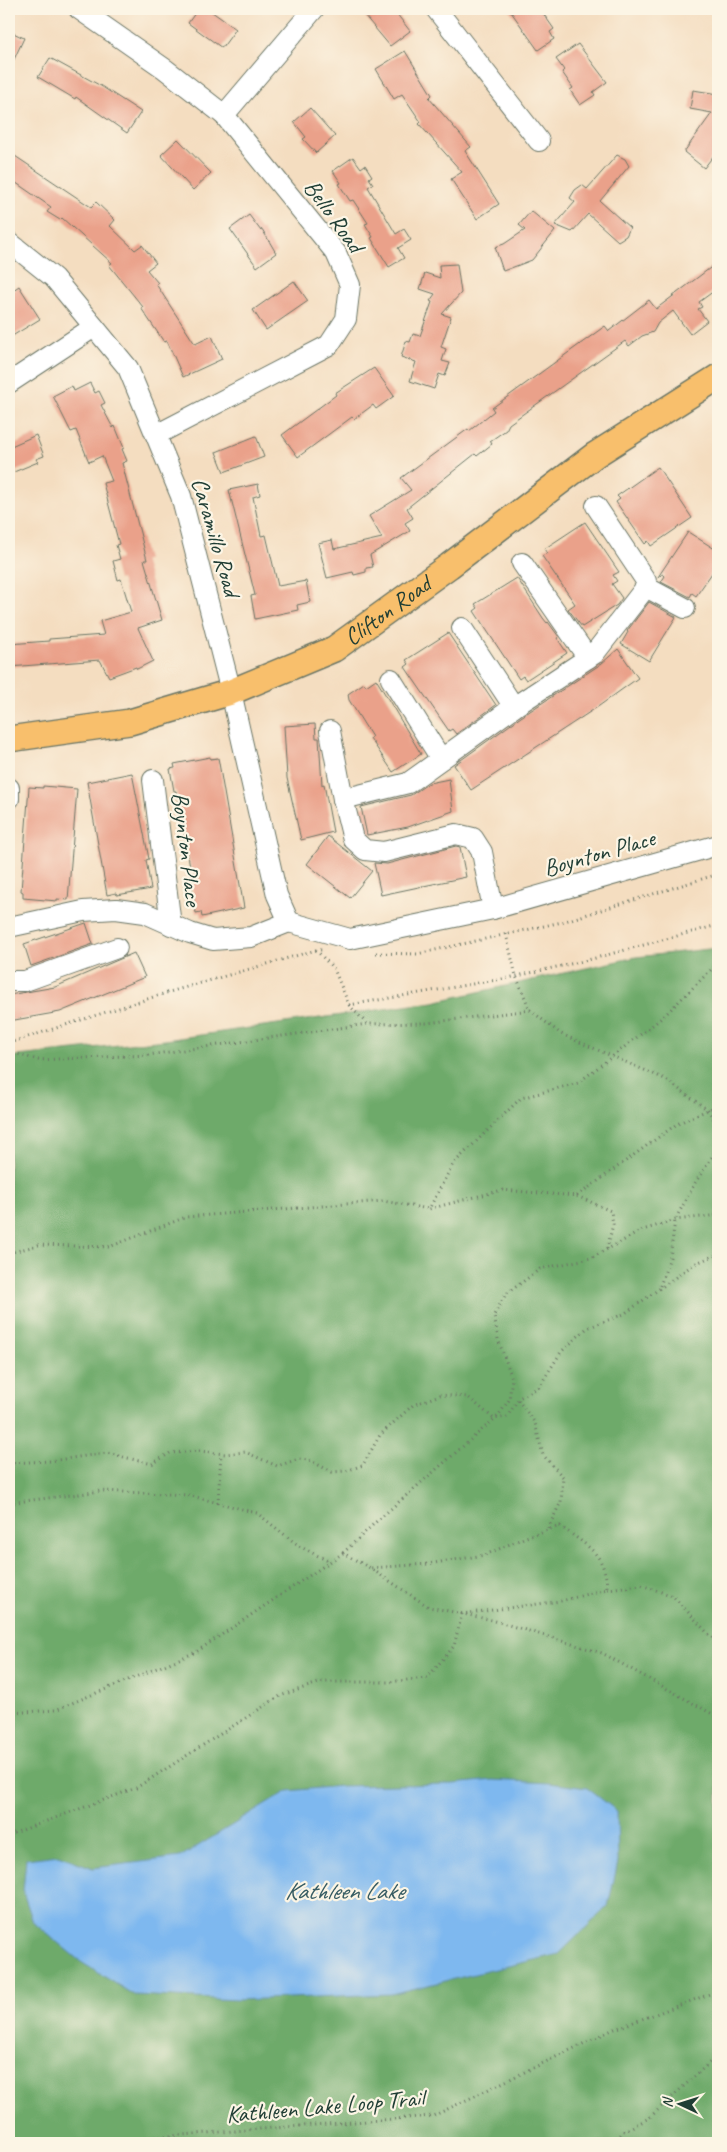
<svg xmlns="http://www.w3.org/2000/svg" width="727" height="2152" font-family="Caveat,sans-serif">
  <style>
    .forest { fill: #6eaa6b; stroke: #467450 }
    .water { fill: #7eb8ef; stroke: #4e7a92 }
    .building { fill: #eaa18a }
    .lines { fill: none; stroke-linecap: round; stroke-linejoin: round }
    .minor-casing { stroke: #6a7565; stroke-width: 22 }
    .major-casing { stroke: #6a7565; stroke-width: 28 }
    .path { stroke: #6a7565; stroke-width: 3; stroke-dasharray: 1 4; stroke-linecap: butt }
    .minor { stroke: #fff; stroke-width: 20 }
    .major { stroke: #f8bf6c; stroke-width: 25 }
    .labels { text-anchor: middle; dominant-baseline: central; stroke-width: 4.5; stroke-linejoin: round; paint-order: stroke }
    .street-label { font-size: 24px; fill: #1f3d34; stroke: #fcf5e5 }
    .water-label { font-size: 25px; font-style: italic; fill: #375c63; stroke: #fcf5e5 }
  </style>
  <rect width="100%" height="100%" fill="#fcf5e5"/>
  <filter id="ink" filterUnits="userSpaceOnUse"><feTurbulence type="fractalNoise" baseFrequency=".02" numOctaves="2"/><feDisplacementMap in="SourceGraphic" scale="10" xChannelSelector="R" yChannelSelector="G"/><feConvolveMatrix kernelMatrix="1 2 1 2 8 2 1 2 1" color-interpolation-filters="sRGB"/></filter>
  <filter id="wash" filterUnits="userSpaceOnUse"><feTurbulence type="fractalNoise" baseFrequency=".0096" numOctaves="4" result="noise"/><feDisplacementMap in="SourceGraphic" scale="20" xChannelSelector="R" yChannelSelector="G"/><feGaussianBlur stdDeviation="1.12" result="paint"/><feColorMatrix in="noise" values="0 0 0 0 0 0 0 0 0 0 0 0 0 0 0 0 0 1.4 0 .05"/><feComposite in="paint" operator="in"/></filter>
  <g filter="url(#wash)">
    <rect width="100%" height="100%" fill="#f4ddc0"/>
    <!-- forest -->
    <polygon class="forest" points="718,948 718,2143 9,2143 9,1057 165,1040 433,1002 636,957"/>
    <!-- water -->
    <polygon class="water" points="493,1780 549,1783 587,1788 617,1811 618,1862 608,1906 559,1954 391,1994 237,2000 134,1995 81,1962 33,1922 23,1892 26,1859 58,1855 93,1868 180,1857 288,1791 340,1786 453,1784"/>
    <g id="blocks">
      <!-- building -->
      <g class="building">
        <polygon points="198,9 208,9 236,29 222,48 188,23"/>
        <polygon points="359,9 393,9 410,31 390,46"/>
        <polygon points="509,9 540,9 554,29 550,32 554,39 538,50"/>
        <polygon points="9,31 24,38 9,70"/>
        <polygon points="578,44 607,82 593,92 595,95 580,105 570,90 573,88 562,72 564,70 556,59"/>
        <polygon points="405,51 432,95 429,98 471,147 465,151 499,204 477,219 451,179 462,172 419,124 421,122 402,94 394,99 376,69"/>
        <polygon points="50,58 101,86 141,112 127,133 76,97 75,99 38,77"/>
        <polygon points="693,90 718,94 718,150 704,168 684,152 712,113 690,109"/>
        <polygon points="310,108 335,136 316,153 303,139 306,137 294,122"/>
        <polygon points="178,139 211,173 193,190 161,155"/>
        <polygon points="9,152 91,207 96,202 115,220 110,226 135,250 142,245 156,263 147,270 158,283 156,284 195,344 212,336 222,359 183,377 167,341 164,342 141,308 143,307 109,265 112,263 62,218 60,220 47,212 51,207 9,178"/>
        <polygon points="617,155 625,159 629,166 600,201 630,228 626,236 618,241 588,214 572,232 555,225 575,202 570,198 575,190 582,185 587,189"/>
        <polygon points="353,157 361,168 365,165 372,176 369,178 373,184 368,187 396,234 404,229 411,240 398,248 404,258 389,267 371,238 373,237 365,224 368,223 353,200 350,201 339,184 341,183 333,171"/>
        <polygon points="531,211 555,231 532,260 503,271 495,247 504,244 525,230 519,225"/>
        <polygon points="249,215 261,231 262,229 276,253 257,267 230,229"/>
        <polygon points="718,262 718,288 699,302 702,307 698,309 707,321 690,334 673,311 658,323 653,332 642,336 629,346 625,341 509,424 506,430 490,441 492,444 477,456 475,454 407,508 413,518 405,523 410,531 370,555 373,567 366,568 366,572 354,575 353,572 327,578 318,543 332,540 334,549 382,538 369,516 411,490 401,478 468,429 469,431 494,411 492,408 605,326 609,331 649,300 656,309"/>
        <polygon points="457,264 461,293 442,314 451,317 441,347 446,349 442,361 450,363 445,376 439,374 434,389 410,381 416,362 401,357 406,341 410,342 413,334 420,336 432,302 430,301 435,294 420,289 425,273 440,278 439,265"/>
        <polygon points="294,281 308,301 266,330 253,310"/>
        <polygon points="19,286 40,319 9,338 9,293"/>
        <polygon points="374,368 394,396 376,409 373,405 354,419 352,417 298,457 282,435 336,395 335,393"/>
        <polygon points="90,383 95,393 99,391 105,403 101,405 113,428 115,426 124,448 122,449 127,461 122,463 147,560 144,560 162,620 138,628 153,661 137,669 136,667 109,677 100,660 9,667 9,644 49,641 49,639 104,635 100,621 131,612 121,579 118,580 113,561 120,559 116,545 119,544 103,483 112,481 102,456 89,462 76,430 71,432 53,396 72,386 74,391"/>
        <polygon points="36,435 44,456 36,459 38,462 9,474 9,447"/>
        <polygon points="256,436 264,457 224,472 216,452"/>
        <polygon points="658,467 692,518 651,546 648,541 645,544 616,502 620,499 617,496"/>
        <polygon points="258,484 260,495 253,497 261,536 266,535 278,586 306,581 310,602 297,605 298,610 255,619 251,596 255,595 229,490"/>
        <polygon points="585,522 619,572 613,575 617,581 612,584 622,598 617,605 582,627 568,609 575,604 542,556 547,553 544,549"/>
        <polygon points="688,532 718,551 718,562 712,573 696,596 692,593 690,597 661,582 665,576 663,574 658,577"/>
        <polygon points="517,578 543,618 547,623 548,622 559,637 557,638 567,653 526,680 523,676 519,679 474,611 478,608 475,604"/>
        <polygon points="649,602 676,617 649,661 621,644 628,632 627,631"/>
        <polygon points="448,633 496,705 456,734 452,729 449,731 405,667 409,664 406,660"/>
        <polygon points="618,649 638,678 599,706 471,790 454,765 521,717 601,664"/>
        <polygon points="376,679 421,754 393,772 370,738 372,737 349,700 348,694 364,683 366,686"/>
        <polygon points="315,724 316,738 319,738 322,785 324,784 333,832 301,840 287,778 284,726"/>
        <polygon points="210,757 210,759 218,758 219,763 244,908 202,917 201,912 196,913 190,877 192,877 176,791 174,791 170,769 175,768 174,764"/>
        <polygon points="132,773 149,859 146,860 151,889 117,895 116,893 107,895 87,782"/>
        <polygon points="449,779 453,811 408,827 367,835 361,807 411,795 429,783"/>
        <polygon points="43,786 77,789 68,900 57,899 57,901 23,898 23,892 21,891 29,787 43,788"/>
        <polygon points="328,836 372,871 350,898 307,864"/>
        <polygon points="456,846 460,847 466,877 381,895 374,863 387,864"/>
        <polygon points="86,923 93,944 31,966 24,944"/>
        <polygon points="134,953 145,977 60,1012 9,1021 9,995 55,987"/>
      </g>
    </g>
  </g>
  <g filter="url(#ink)">
    <use href="#blocks" fill-opacity="0" stroke="#6a7565" stroke-width="1"/>
    <g class="lines">
      <!-- minor casing -->
      <g class="minor-casing">
        <g id="minor">
          <polyline points="79,9 165,69 224,115 336,253 350,285 346,319 329,345 156,435"/>
          <polyline points="436,9 539,141"/>
          <polyline points="224,115 314,9"/>
          <polyline points="9,242 54,278 128,368 181,496 231,692 277,895 289,922 350,939 493,909 718,845"/>
          <polyline points="9,383 94,327"/>
          <polyline points="522,563 588,658"/>
          <polyline points="646,587 685,608"/>
          <polyline points="462,628 514,707"/>
          <polyline points="391,679 441,759"/>
          <polyline points="330,731 343,799 353,839 365,850 384,852 456,834 473,838 482,852 493,909"/>
          <polyline points="153,780 171,925"/>
          <polyline points="9,799 9,788"/>
          <polyline points="343,799 408,783 514,707 594,654 646,587 646,581 596,506"/>
          <polyline points="9,927 83,911 116,909 145,913 190,933 213,940 251,937 289,922"/>
          <polyline points="9,981 25,981 117,948"/>
        </g>
      </g>
      <!-- major casing -->
      <g class="major-casing">
        <g id="major">
          <path id="s1" d="M9,739L130,722L231,692L334,649L449,566L595,455L718,377"/>
        </g>
      </g>
      <!-- path -->
      <g class="path">
        <polyline points="506,934 516,976 530,1010"/>
        <polyline points="316,950 334,969 349,1005 367,1024 427,1023 530,1010 561,1034 665,1079 708,1110 718,1126"/>
        <polyline points="376,953 417,954 562,922 718,874"/>
        <polyline points="718,963 663,1017 578,1083 521,1098 453,1164 429,1209 502,1190 577,1196 677,1124 718,1105"/>
        <polyline points="349,1005 508,978 588,960 718,925"/>
        <polyline points="9,1043 166,993 316,950 322,950"/>
        <polyline points="9,1052 38,1060 148,1055 367,1024"/>
        <polyline points="577,1196 611,1211 613,1224 607,1249"/>
        <polyline points="9,1253 38,1245 109,1247 186,1217 383,1201 429,1209"/>
        <polyline points="660,1286 670,1257 675,1220 695,1183 714,1154 718,1128"/>
        <polyline points="518,1400 535,1423 543,1455 563,1477 561,1502 547,1530"/>
        <polyline points="9,1463 50,1461 107,1453 152,1464 170,1453 199,1451 225,1454 245,1452 277,1466 299,1459 309,1460 332,1472 346,1471 363,1465 380,1435 413,1405 440,1395 468,1397 494,1419 507,1417 519,1398 539,1387 561,1352 587,1328 624,1314 694,1264 718,1254"/>
        <polyline points="9,1503 102,1491 188,1495 257,1513 299,1546 330,1562"/>
        <polyline points="218,1503 221,1454"/>
        <polyline points="343,1553 378,1520 498,1416 509,1400 512,1378 498,1339 494,1315 506,1294 540,1269 591,1258 643,1230 675,1220 718,1215"/>
        <polyline points="607,1589 641,1585 673,1596 718,1644"/>
        <polyline points="9,1713 55,1710 196,1652 343,1553 370,1568 429,1607 492,1620 602,1653 718,1717"/>
        <path d="M9,1835L136,1788L280,1696L321,1682H388L427,1678L454,1646L462,1614L561,1601L607,1589C606,1553 587,1546 560,1526L526,1537L485,1555L428,1564L370,1568"/>
        <polyline points="90,2143 102,2141 433,2116 612,2030 718,1991"/>
        <polyline points="598,2143 616,2140"/>
        <polyline points="614,2143 624,2131 649,2118 718,2055"/>
      </g>
      <!-- minor -->
      <use href="#minor" class="minor"/>
      <!-- major -->
      <use href="#major" class="major"/>
    </g>
  </g>
  <g class="labels">
    <!-- street labels -->
    <g class="street-label">
      <text transform="translate(334 216) rotate(54)">Bello Road</text>
      <text transform="translate(216 537) rotate(74)">Caramillo Road</text>
      <text stroke="none"><textPath href="#s1" startOffset="405">Clifton Road</textPath></text>
      <text transform="translate(187 849) rotate(83)">Boynton Place</text>
      <text transform="translate(599 853) rotate(-16)">Boynton Place</text>
      <text transform="translate(325 2106) rotate(-5)">Kathleen Lake Loop Trail</text>
    </g>
    <!-- water labels -->
    <g class="water-label">
      <text x="344" y="1891">Kathleen Lake</text>
    </g>
  </g>
  <!-- margin -->
  <rect width="727" height="2152" fill="none" stroke="#fcf5e5" stroke-width="30"/>
  <!-- north arrow -->
  <g transform="translate(680 2104) rotate(274)" stroke="#fcf5e5" stroke-width="4" paint-order="stroke">
  <path d="M0-4L9 19L0 12L-9 19Z" fill="#1f3d34"/>
  <text y="-8" font-size="14" font-weight="bold" text-anchor="middle" fill="#1f3d34">N</text>
  </g>
</svg>
